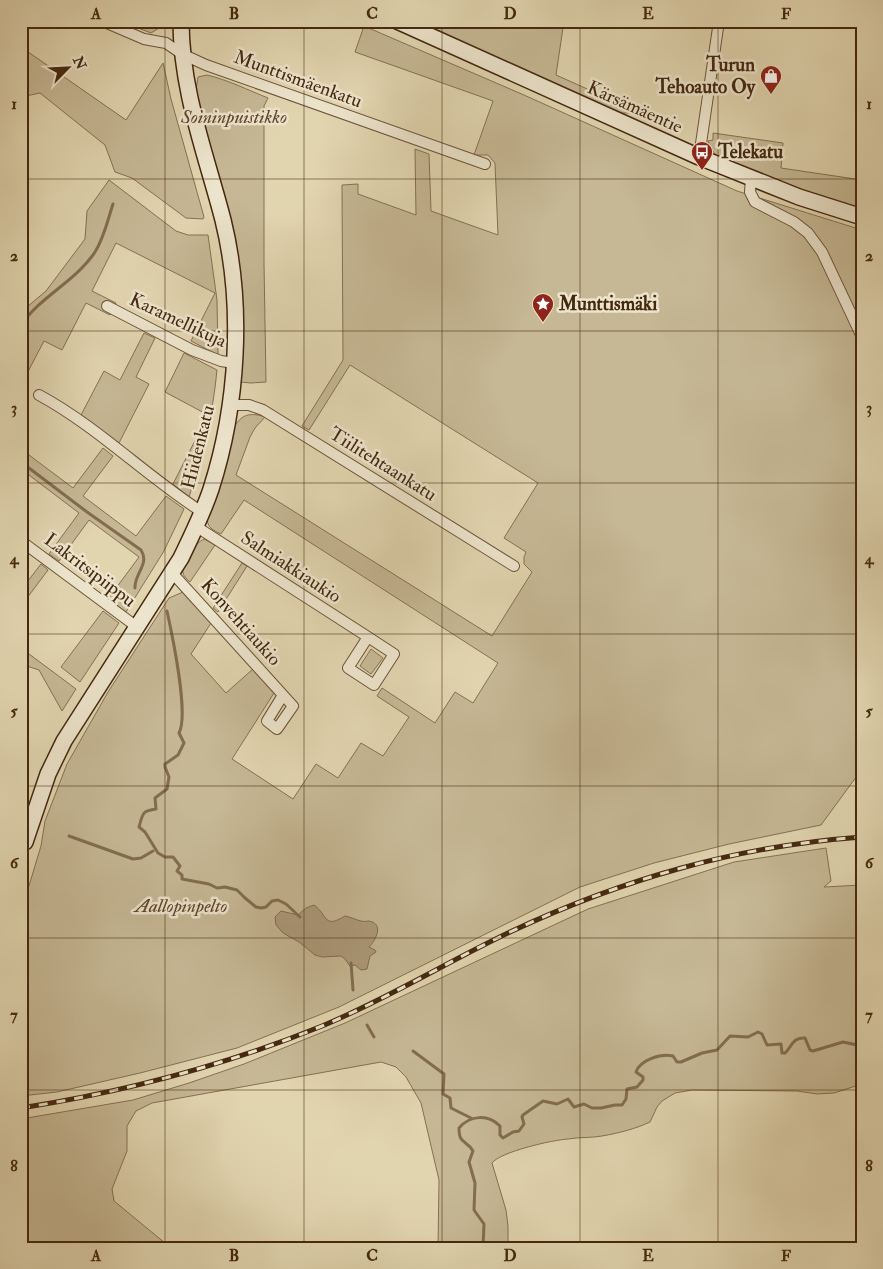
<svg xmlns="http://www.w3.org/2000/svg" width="883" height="1269" font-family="'IM FELL Double Pica',serif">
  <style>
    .green { fill: #c6b895; stroke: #867052 }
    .water { fill: #ac9a7a; stroke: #836c50 }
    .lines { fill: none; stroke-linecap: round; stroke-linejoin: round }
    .stream { stroke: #836c50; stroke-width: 3 }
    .street-casing { stroke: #6c5338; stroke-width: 12 }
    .secondary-casing { stroke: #452810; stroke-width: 18 }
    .street { stroke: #ece4cc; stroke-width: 10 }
    .secondary { stroke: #ece4cc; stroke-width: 15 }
    .rail-casing { stroke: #452810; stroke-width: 5 }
    .rail { stroke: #ece4cc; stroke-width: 3; stroke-dasharray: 9; stroke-linecap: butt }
    .grid { fill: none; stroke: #452810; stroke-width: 1; stroke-opacity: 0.55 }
    .labels { text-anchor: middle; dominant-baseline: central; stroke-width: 5; stroke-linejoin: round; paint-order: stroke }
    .poi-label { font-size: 19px; font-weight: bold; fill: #452810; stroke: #ece4cc; text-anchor: start }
    .street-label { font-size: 19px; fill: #452810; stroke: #ece4cc }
    .park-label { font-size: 19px; font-style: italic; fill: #5f452b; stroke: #ece4cc }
    .neatline { fill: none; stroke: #452810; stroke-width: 2 }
    .grid-label { font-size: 16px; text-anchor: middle; font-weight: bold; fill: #452810 }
  </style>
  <rect width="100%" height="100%" fill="#e1d5b0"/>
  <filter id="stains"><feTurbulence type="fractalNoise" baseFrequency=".004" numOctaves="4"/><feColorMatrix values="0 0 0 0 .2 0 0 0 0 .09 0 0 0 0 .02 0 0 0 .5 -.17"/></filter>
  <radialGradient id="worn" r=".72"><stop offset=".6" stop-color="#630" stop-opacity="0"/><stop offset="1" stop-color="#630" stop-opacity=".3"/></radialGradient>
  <!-- green -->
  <g class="green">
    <polygon points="120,21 162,21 159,28 151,33"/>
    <polygon points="417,21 564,21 556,75 641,113 618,113"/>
    <path d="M364,26L524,95L737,191L862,230V769L821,825L729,844L654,863L580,887L339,1007L237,1048L140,1073L57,1092L21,1096V888L28,889L41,846L45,821L67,764L108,692L169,598L183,592L211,623L191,654L226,693L253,669L274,693L232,759L293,799L316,764L338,778L361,743L383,756L409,717L377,696L382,688L435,723L455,692L473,703L498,663L244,500L221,534C213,530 207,528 207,517L233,429C241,414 250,412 265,417L255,428L250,437L236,475L492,636L532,572L524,564V557L526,552L504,538L538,483L350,365L309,430L302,426L343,360L342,185L358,184V194L416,215L415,149L429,154L431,211L498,235L495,163L488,155H474L493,101L355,52Z"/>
    <polygon points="21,47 126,120 163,63 171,99 204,217 203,219 186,218 132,178 115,172 105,145 40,93 21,97"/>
    <path d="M207,75C228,80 248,90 268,98L264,106V264L266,382L251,383L240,382L243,328L242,296L239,264L196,90L198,77Z"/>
    <polygon points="713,133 783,143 781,168 862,180 862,211 780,183 719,158 710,148 708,141 713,140"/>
    <polygon points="109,180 176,231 188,235 208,235 217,300 218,355 191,341 215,293 116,243 92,291 116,303 110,315 86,303 62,350 44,341 21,385 21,314 27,307 46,291 85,239 87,211"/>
    <polygon points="144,333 155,338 136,377 149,384 119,443 81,415 104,371 120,380"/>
    <path d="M184,353L217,370C213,413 203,455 189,497L173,484L208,415L165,392Z"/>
    <polygon points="103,448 113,456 83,496 136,536 166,496 184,509 164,551 126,612 108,599 139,557 89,520 59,561 49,554 79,513 21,469 21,449 73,488"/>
    <path d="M204,539L215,545L190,582C187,579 184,577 183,573C181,563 195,543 204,539Z"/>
    <polygon points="242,563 247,566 218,612 213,608"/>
    <polygon points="41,564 48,570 21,606 21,590"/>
    <polygon points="103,611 119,623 80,682 61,667"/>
    <polygon points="21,648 76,689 62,711 39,670 21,664"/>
    <polygon points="371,649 383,658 371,674 360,666"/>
    <path d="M826,848L831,881L824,887L862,885V1084L834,1093L817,1094L797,1091L692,1090L675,1093L662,1101L657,1107L650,1122C635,1129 619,1133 602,1136C591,1138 579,1137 568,1139C552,1140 500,1152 492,1163L506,1210L508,1226V1248H438L439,1180L421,1103L406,1077L396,1067L381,1062L152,1103L136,1111L127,1126V1151L112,1189L114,1201L171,1248H21V1119L133,1100L189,1083L244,1064L345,1023L588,909L734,862Z"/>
  </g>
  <!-- water -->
  <path class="water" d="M314,905C329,916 323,929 345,916C351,917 356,920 361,921C364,922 367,921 369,921C385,924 375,941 369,947L375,950L376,952L370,956L367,969L361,970L355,965L350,966L345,959L341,956L322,957L315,955L299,942L283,933L276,925L275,917L281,911L298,915L306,908Z"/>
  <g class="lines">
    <!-- stream -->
    <g class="stream">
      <path d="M21,325C41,296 76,281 95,252C104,238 108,219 113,204"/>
      <path d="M21,462L87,512L141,550C150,564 134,574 135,588"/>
      <path d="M167,611C172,634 189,715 179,733L184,743L178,755L165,764V767L169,777L167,789L155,798L156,809C142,811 143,813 139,827L145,832L158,853L165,857H173L180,866L177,871L182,875V879L209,884L217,888L225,887L237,890L245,898L256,907L261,908L266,907L272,901L278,900L286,904L300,917"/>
      <polyline points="69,836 133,859 141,858 153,851"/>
      <polyline points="351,963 353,990"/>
      <polyline points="367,1025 374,1037"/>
      <polyline points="413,1051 444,1074 443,1094 450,1098 451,1108 471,1118"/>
      <path d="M483,1248L484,1224L474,1210L475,1183L469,1162L473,1151C466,1139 459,1145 459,1128C470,1115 488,1114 500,1126V1135L503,1138L513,1132L519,1131L524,1124L522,1117L523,1115L543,1101L557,1104L568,1099L574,1107L584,1104L592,1108H601L615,1105H622L626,1099L627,1089L637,1087L643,1080V1077L636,1072C640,1060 661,1053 673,1056L677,1062H681L702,1053L717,1050L730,1036L748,1037L758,1032L762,1034L767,1045L781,1044L782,1053H785C792,1047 792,1037 805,1038L810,1050L813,1051L843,1042L862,1046"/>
    </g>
    <!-- street casing -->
    <g class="street-casing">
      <g id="street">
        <polyline points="102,21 144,39 166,43 182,54 206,65 485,164"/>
        <polyline points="699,157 719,21"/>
        <polyline points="751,178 750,192 755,202 794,222 808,233 822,252 862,337"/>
        <polyline points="107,306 192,350 221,361 234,363"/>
        <path d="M39,395C98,427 146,476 202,512"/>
        <polyline points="230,405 249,405 263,410 514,566"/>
        <polyline points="196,526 200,529 368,637 394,654 374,685 348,668 368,637"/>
        <polyline points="21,541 137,627"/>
        <polyline points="172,573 175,576 283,695 293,706 277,729 267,721 283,695"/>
      </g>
    </g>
    <!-- secondary casing -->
    <g class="secondary-casing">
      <g id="secondary">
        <polyline points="397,21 699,157 799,197 862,217"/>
        <path d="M25,842L48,774L64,741L181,558C192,535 203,513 211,489C238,405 244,305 223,220C206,154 181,91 181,21"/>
      </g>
    </g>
    <!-- street -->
    <use href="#street" class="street"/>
    <!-- secondary -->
    <use href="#secondary" class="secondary"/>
    <!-- rail casing -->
    <g class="rail-casing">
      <path id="rail" d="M21,1108C124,1092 226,1065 322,1026C387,999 447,962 510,932C623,879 737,846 862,837"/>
    </g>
    <!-- rail -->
    <use href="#rail" class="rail"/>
  </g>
  <!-- grid -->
  <path class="grid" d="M165,21V1248M304,21V1248M442,21V1248M580,21V1248M718,21V1248M21,179H862M21,331H862M21,483H862M21,634H862M21,786H862M21,938H862M21,1090H862"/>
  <!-- icons -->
  <defs>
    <g id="shop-pin" transform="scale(1.125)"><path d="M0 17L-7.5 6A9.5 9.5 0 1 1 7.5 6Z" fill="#8f2418" stroke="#ece4cc"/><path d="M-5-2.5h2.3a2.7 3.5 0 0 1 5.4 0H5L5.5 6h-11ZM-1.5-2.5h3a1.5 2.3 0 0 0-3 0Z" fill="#fff"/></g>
    <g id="bus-pin" transform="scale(1.125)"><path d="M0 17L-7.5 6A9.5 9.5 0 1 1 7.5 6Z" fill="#8f2418" stroke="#ece4cc"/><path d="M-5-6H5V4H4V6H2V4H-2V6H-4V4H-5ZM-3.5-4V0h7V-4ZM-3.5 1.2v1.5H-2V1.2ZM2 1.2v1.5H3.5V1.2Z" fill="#fff"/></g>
    <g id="sight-pin" transform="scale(1.125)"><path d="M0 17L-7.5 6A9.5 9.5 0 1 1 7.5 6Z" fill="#8f2418" stroke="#ece4cc"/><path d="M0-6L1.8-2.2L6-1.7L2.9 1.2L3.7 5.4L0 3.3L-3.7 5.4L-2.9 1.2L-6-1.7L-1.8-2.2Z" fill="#fff"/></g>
  </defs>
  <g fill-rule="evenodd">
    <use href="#shop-pin" x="771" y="76"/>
    <use href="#bus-pin" x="702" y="152"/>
    <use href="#sight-pin" x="543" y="304"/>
  </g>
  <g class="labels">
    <!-- poi labels -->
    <g class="poi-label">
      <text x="755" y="65" text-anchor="end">Turun<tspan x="755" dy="22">Tehoauto Oy</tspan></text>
      <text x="718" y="152">Telekatu</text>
      <text x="559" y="304">Munttismäki</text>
    </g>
    <!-- street labels -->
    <g class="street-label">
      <text transform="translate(298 79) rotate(20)">Munttismäenkatu</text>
      <text transform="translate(635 107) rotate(24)">Kärsämäentie</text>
      <text transform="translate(178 320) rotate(25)">Karamellikuja</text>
      <text transform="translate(198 447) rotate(-76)">Hiidenkatu</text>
      <text transform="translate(383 464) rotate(32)">Tiilitehtaankatu</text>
      <text transform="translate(291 567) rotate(33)">Salmiakkiaukio</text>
      <text transform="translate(90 570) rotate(37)">Lakritsipiippu</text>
      <text transform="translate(241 622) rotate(48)">Konvehtiaukio</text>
    </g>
    <!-- park labels -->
    <g class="park-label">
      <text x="234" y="117">Soininpuistikko</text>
      <text x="181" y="906">Aallopinpelto</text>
    </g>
  </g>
  <!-- margin -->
  <rect width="883" height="1269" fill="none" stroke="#e1d5b0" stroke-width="55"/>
  <!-- north arrow -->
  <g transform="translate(68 68) rotate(66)" stroke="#ece4cc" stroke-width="4" paint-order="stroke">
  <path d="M0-4L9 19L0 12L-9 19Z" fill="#452810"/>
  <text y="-8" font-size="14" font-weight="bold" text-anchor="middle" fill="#452810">N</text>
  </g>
  <rect x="28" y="28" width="828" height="1214" class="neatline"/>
  <g class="grid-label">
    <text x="96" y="19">A</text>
    <text x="234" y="19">B</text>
    <text x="372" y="19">C</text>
    <text x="510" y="19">D</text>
    <text x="648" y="19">E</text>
    <text x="786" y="19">F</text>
    <text x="14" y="109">1</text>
    <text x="869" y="109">1</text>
    <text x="14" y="261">2</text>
    <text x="869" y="261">2</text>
    <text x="14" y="413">3</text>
    <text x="869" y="413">3</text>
    <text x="14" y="564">4</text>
    <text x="869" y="564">4</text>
    <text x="14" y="716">5</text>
    <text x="869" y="716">5</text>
    <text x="14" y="868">6</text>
    <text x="869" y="868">6</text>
    <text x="14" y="1020">7</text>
    <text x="869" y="1020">7</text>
    <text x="14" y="1171">8</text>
    <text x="869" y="1171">8</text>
    <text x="96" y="1261">A</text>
    <text x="234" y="1261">B</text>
    <text x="372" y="1261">C</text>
    <text x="510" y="1261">D</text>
    <text x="648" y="1261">E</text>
    <text x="786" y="1261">F</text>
  </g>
  <rect width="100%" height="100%" filter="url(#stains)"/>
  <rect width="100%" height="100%" fill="url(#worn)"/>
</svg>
